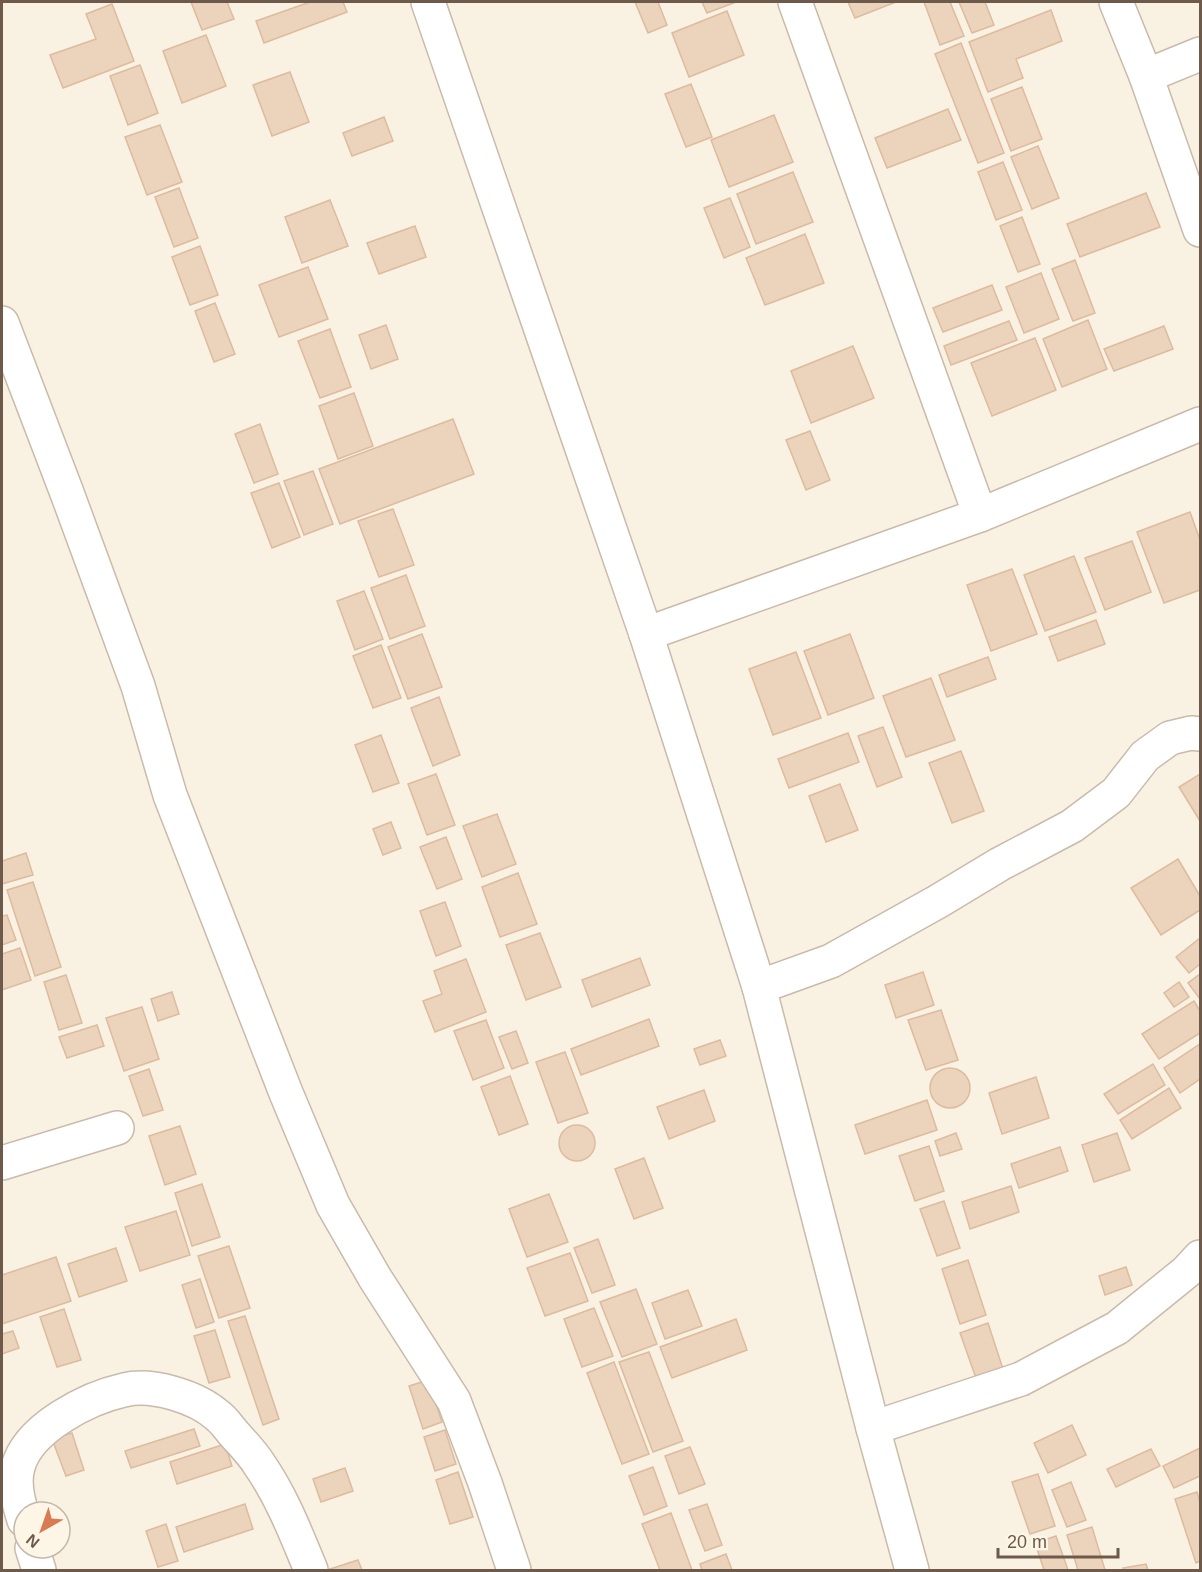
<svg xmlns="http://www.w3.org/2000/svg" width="1202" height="1572" font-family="Arial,sans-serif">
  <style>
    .building { fill: #ecd3bc; stroke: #ddbb9e; stroke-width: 1.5 }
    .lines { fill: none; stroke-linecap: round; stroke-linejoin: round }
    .minor-casing { stroke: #c9baaa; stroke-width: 36 }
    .tertiary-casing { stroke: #c9baaa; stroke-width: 36 }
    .minor { stroke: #fff; stroke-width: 33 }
    .tertiary { stroke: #fff; stroke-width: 33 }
  </style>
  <rect width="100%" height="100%" fill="#f9f2e2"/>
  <!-- building -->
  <g class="building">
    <polygon points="191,2 227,2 234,19 202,30"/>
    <polygon points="310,2 343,2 347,12 264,43 256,21"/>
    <polygon points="635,2 658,2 667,25 648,33"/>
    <polygon points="702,2 736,2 707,13"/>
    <polygon points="848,2 896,2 855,18"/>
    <polygon points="924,2 950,2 964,36 940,45"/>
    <polygon points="959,2 985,2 994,25 972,33"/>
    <polygon points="112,4 134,61 63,88 50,55 96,39 86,14"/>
    <polygon points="1051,10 1062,41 1016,59 1023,78 988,92 969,42"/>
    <polygon points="727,11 744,55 689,77 672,33"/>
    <polygon points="206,35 226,86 182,103 163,51"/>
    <polygon points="961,43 1004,153 978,163 935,54"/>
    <polygon points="140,65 158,113 128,125 110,76"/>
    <polygon points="290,72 309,122 272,136 253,85"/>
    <polygon points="691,84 712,137 686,147 665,94"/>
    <polygon points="1022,87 1042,139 1011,151 991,99"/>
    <polygon points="948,109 961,140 887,168 875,138"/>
    <polygon points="774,115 793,162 729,187 711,140"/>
    <polygon points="384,117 393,141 352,156 343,133"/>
    <polygon points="160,125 182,182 147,195 125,137"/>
    <polygon points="1038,146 1059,198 1032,209 1011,157"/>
    <polygon points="1003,162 1022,210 996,220 978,172"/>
    <polygon points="793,172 813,222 756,244 737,194"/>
    <polygon points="179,188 198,238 174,247 155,197"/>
    <polygon points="1146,193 1160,227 1080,257 1067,224"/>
    <polygon points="730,198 750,247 724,258 704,208"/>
    <polygon points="330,200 348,246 302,263 285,217"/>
    <polygon points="1022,217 1040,264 1018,272 1000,226"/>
    <polygon points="415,226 426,257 379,274 367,243"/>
    <polygon points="805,234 824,283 765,305 746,258"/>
    <polygon points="200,246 218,295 190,305 172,257"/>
    <polygon points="1075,260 1095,313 1073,321 1052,269"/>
    <polygon points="308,267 328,319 279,337 259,285"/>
    <polygon points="1041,273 1059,319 1024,333 1006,287"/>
    <polygon points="992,285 1002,310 943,332 933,308"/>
    <polygon points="215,303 235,354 214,362 195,311"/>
    <polygon points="1088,320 1107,369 1062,387 1043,339"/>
    <polygon points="1009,321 1017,340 951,365 944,346"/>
    <polygon points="386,325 398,359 371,369 359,335"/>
    <polygon points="1164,326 1173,349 1114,371 1104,349"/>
    <polygon points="330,329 351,387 320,398 298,341"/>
    <polygon points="1035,338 1056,390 992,416 971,363"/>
    <polygon points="853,346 874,398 811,423 791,371"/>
    <polygon points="354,393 373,446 338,459 319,406"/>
    <polygon points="453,419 474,474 340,524 319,469"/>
    <polygon points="260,424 278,474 254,483 235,434"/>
    <polygon points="810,431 830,480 806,490 786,440"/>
    <polygon points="313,471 333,524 304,535 284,481"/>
    <polygon points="279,483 300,537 272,548 251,493"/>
    <polygon points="393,509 414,565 379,577 358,521"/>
    <polygon points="1190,512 1200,540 1200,590 1164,603 1137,532"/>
    <polygon points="1132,541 1151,592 1105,610 1085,558"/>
    <polygon points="1074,556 1096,612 1045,631 1024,575"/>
    <polygon points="1012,569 1037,634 991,651 967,585"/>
    <polygon points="406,575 425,626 390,639 371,588"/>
    <polygon points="364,591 383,639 355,650 337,601"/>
    <polygon points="1096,620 1105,644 1058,661 1049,637"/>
    <polygon points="422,634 442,687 408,699 388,647"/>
    <polygon points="850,634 874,698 828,715 804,651"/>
    <polygon points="381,645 401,698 373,708 353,656"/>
    <polygon points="796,652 821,718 773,735 749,669"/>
    <polygon points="988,657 996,679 947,697 939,675"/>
    <polygon points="931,678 955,740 906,757 883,696"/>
    <polygon points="439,697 460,755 433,766 411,708"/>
    <polygon points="883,727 902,777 877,787 858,736"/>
    <polygon points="848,733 859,762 789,788 778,759"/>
    <polygon points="381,735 399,783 373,792 355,745"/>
    <polygon points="961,751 984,811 952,823 929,763"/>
    <polygon points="436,774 455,825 427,835 408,784"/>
    <polygon points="1200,774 1200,821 1179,787"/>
    <polygon points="840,784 858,830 826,842 809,796"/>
    <polygon points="497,814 516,864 482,877 463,826"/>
    <polygon points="391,822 401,848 383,855 373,829"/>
    <polygon points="446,837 462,879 437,889 420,847"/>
    <polygon points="26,853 33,875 2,884 2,861"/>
    <polygon points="1178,859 1200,896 1200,910 1161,935 1131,888"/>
    <polygon points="518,873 537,924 500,937 482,887"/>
    <polygon points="33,882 61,967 35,976 7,890"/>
    <polygon points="445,902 461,946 436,956 420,911"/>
    <polygon points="7,915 16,940 2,945 2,916"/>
    <polygon points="540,933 561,987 526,1000 506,945"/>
    <polygon points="1200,938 1200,964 1189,973 1176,957"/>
    <polygon points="20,948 31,980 2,990 2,954"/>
    <polygon points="640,958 650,985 592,1007 582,980"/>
    <polygon points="466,959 486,1012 435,1032 423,1001 442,994 434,971"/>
    <polygon points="923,972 934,1005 896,1018 885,985"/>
    <polygon points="1200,974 1200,999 1188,983"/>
    <polygon points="66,975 82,1023 59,1030 44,982"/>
    <polygon points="1179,982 1189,997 1174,1007 1164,993"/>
    <polygon points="172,992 179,1014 158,1021 151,999"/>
    <polygon points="1194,1001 1200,1011 1200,1033 1159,1059 1142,1034"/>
    <polygon points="142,1007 159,1059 124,1071 106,1018"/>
    <polygon points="941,1010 958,1060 926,1070 908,1020"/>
    <polygon points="649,1019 659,1046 581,1075 571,1049"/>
    <polygon points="486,1020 504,1068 473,1080 454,1031"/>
    <polygon points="97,1025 104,1046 67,1058 59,1037"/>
    <polygon points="516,1031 528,1063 512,1069 499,1037"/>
    <polygon points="720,1040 726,1056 700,1065 694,1049"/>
    <polygon points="1200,1044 1200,1079 1180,1093 1164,1068"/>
    <polygon points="565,1052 588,1113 558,1123 536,1062"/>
    <polygon points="1153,1064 1165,1085 1118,1114 1104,1094"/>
    <circle cx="950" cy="1088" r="20"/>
    <polygon points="149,1069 163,1110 143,1116 129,1076"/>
    <polygon points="510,1076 528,1124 499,1135 481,1087"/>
    <polygon points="1036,1077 1049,1118 1002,1134 989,1093"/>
    <polygon points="1169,1088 1181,1108 1132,1139 1120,1120"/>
    <polygon points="704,1090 715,1121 669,1139 657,1107"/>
    <polygon points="927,1100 937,1130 865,1154 855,1125"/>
    <circle cx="577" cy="1143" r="18"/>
    <polygon points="180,1126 196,1174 165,1185 149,1136"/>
    <polygon points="956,1133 962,1149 940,1156 935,1141"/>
    <polygon points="1117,1133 1130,1170 1094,1182 1082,1145"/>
    <polygon points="929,1146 944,1191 915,1201 899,1156"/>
    <polygon points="1060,1147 1068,1171 1019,1188 1011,1164"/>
    <polygon points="644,1158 663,1208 634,1219 615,1169"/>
    <polygon points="202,1184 220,1237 192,1246 175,1193"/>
    <polygon points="1011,1186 1019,1212 970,1229 962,1202"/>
    <polygon points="549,1194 568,1242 527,1257 509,1209"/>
    <polygon points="944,1201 960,1248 937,1256 920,1209"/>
    <polygon points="176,1211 190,1255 140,1271 125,1227"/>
    <polygon points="598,1239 615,1285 592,1293 574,1248"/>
    <polygon points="229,1246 250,1308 219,1318 198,1256"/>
    <polygon points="116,1248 127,1281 79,1297 68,1264"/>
    <polygon points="570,1253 588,1301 545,1316 527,1268"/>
    <polygon points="56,1257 71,1301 2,1324 2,1275"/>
    <polygon points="968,1260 986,1315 960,1324 942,1269"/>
    <polygon points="1126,1267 1132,1285 1105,1295 1099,1276"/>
    <polygon points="200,1279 214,1322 196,1328 182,1285"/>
    <polygon points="636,1289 657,1344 622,1357 600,1302"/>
    <polygon points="688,1290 702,1326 665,1339 652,1303"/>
    <polygon points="594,1308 613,1356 582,1367 564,1319"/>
    <polygon points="64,1309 81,1360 57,1367 40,1317"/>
    <polygon points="245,1316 279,1419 263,1425 228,1321"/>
    <polygon points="736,1319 747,1350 672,1378 660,1347"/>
    <polygon points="988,1323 1003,1369 976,1378 960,1333"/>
    <polygon points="215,1330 230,1377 209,1383 194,1336"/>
    <polygon points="13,1331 19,1348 2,1354 2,1334"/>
    <polygon points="649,1352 683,1441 653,1452 619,1362"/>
    <polygon points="614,1362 649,1454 622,1464 587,1373"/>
    <polygon points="428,1380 442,1422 423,1429 409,1386"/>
    <polygon points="1072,1425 1086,1455 1048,1473 1034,1443"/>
    <polygon points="194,1429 200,1446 131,1468 125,1451"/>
    <polygon points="445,1430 456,1464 435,1471 424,1437"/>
    <polygon points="72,1433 84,1470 66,1476 52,1439"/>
    <polygon points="225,1444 232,1466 177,1484 170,1462"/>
    <polygon points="690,1447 705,1484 679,1494 665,1456"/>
    <polygon points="1200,1448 1200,1476 1174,1488 1163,1466"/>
    <polygon points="1151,1449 1160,1466 1116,1487 1107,1469"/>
    <polygon points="653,1467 667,1506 644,1515 629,1476"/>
    <polygon points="345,1468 353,1491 321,1502 313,1479"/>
    <polygon points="458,1472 473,1517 450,1524 436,1480"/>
    <polygon points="1038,1474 1055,1526 1030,1534 1012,1482"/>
    <polygon points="1071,1482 1086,1520 1067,1527 1052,1490"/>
    <polygon points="1197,1492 1200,1502 1200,1561 1196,1563 1175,1499"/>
    <polygon points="245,1504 253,1529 184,1552 176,1527"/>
    <polygon points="707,1504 722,1545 705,1551 689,1510"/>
    <polygon points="671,1513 692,1570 660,1570 642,1524"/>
    <polygon points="166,1524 178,1561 158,1567 146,1531"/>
    <polygon points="1092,1527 1105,1570 1078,1570 1067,1535"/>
    <polygon points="1056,1536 1068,1570 1044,1570 1035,1543"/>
    <polygon points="726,1554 732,1570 702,1570 700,1564"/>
    <polygon points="358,1560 362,1570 327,1570"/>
    <polygon points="1146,1564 1148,1570 1124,1570 1123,1568"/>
  </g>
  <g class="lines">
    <!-- minor casing -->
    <g class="minor-casing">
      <g id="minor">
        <polyline points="795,2 980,515"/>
        <polyline points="1116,2 1146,76 1200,230"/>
        <polyline points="1146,76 1200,54"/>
        <polyline points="2,323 67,493 138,686 170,795 286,1093 333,1205 375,1278 454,1401 485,1483 514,1570"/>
        <polyline points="646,634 980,515 1200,424"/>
        <polyline points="759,987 831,961 937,902 1000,864 1072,826 1116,793 1145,756 1170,738 1191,733 1200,734"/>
        <polyline points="2,1163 117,1128"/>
        <polyline points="873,1428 1021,1379 1117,1328 1186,1272 1200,1257"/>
        <path d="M24,1520C19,1504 13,1484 18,1467C28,1428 88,1398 124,1390C152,1383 197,1397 218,1416C225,1421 230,1430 236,1436C244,1445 253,1454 259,1464C282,1497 296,1534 311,1570"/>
        <polyline points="32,1548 39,1570"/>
      </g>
    </g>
    <!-- tertiary casing -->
    <g class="tertiary-casing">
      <polyline id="tertiary" points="428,2 646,634 759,987 873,1428 912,1570"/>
    </g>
    <!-- minor -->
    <use href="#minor" class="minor"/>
    <!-- tertiary -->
    <use href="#tertiary" class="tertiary"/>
  </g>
  <!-- border -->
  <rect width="1202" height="1572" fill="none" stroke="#6e5a4b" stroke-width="6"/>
  <!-- north arrow -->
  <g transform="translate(42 1530) rotate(220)"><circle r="28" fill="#fdf6e7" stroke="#c4b8a9" stroke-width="1.5"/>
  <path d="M0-4.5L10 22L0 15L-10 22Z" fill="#d87b52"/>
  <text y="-9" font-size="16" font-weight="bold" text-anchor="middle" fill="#6e5a4b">N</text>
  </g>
  <!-- scale -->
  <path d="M998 1548v9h120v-9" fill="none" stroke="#6e5a4b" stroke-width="3"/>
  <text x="1007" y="1548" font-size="18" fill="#6e5a4b" stroke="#fdf6e7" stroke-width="4.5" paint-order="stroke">20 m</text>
</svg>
